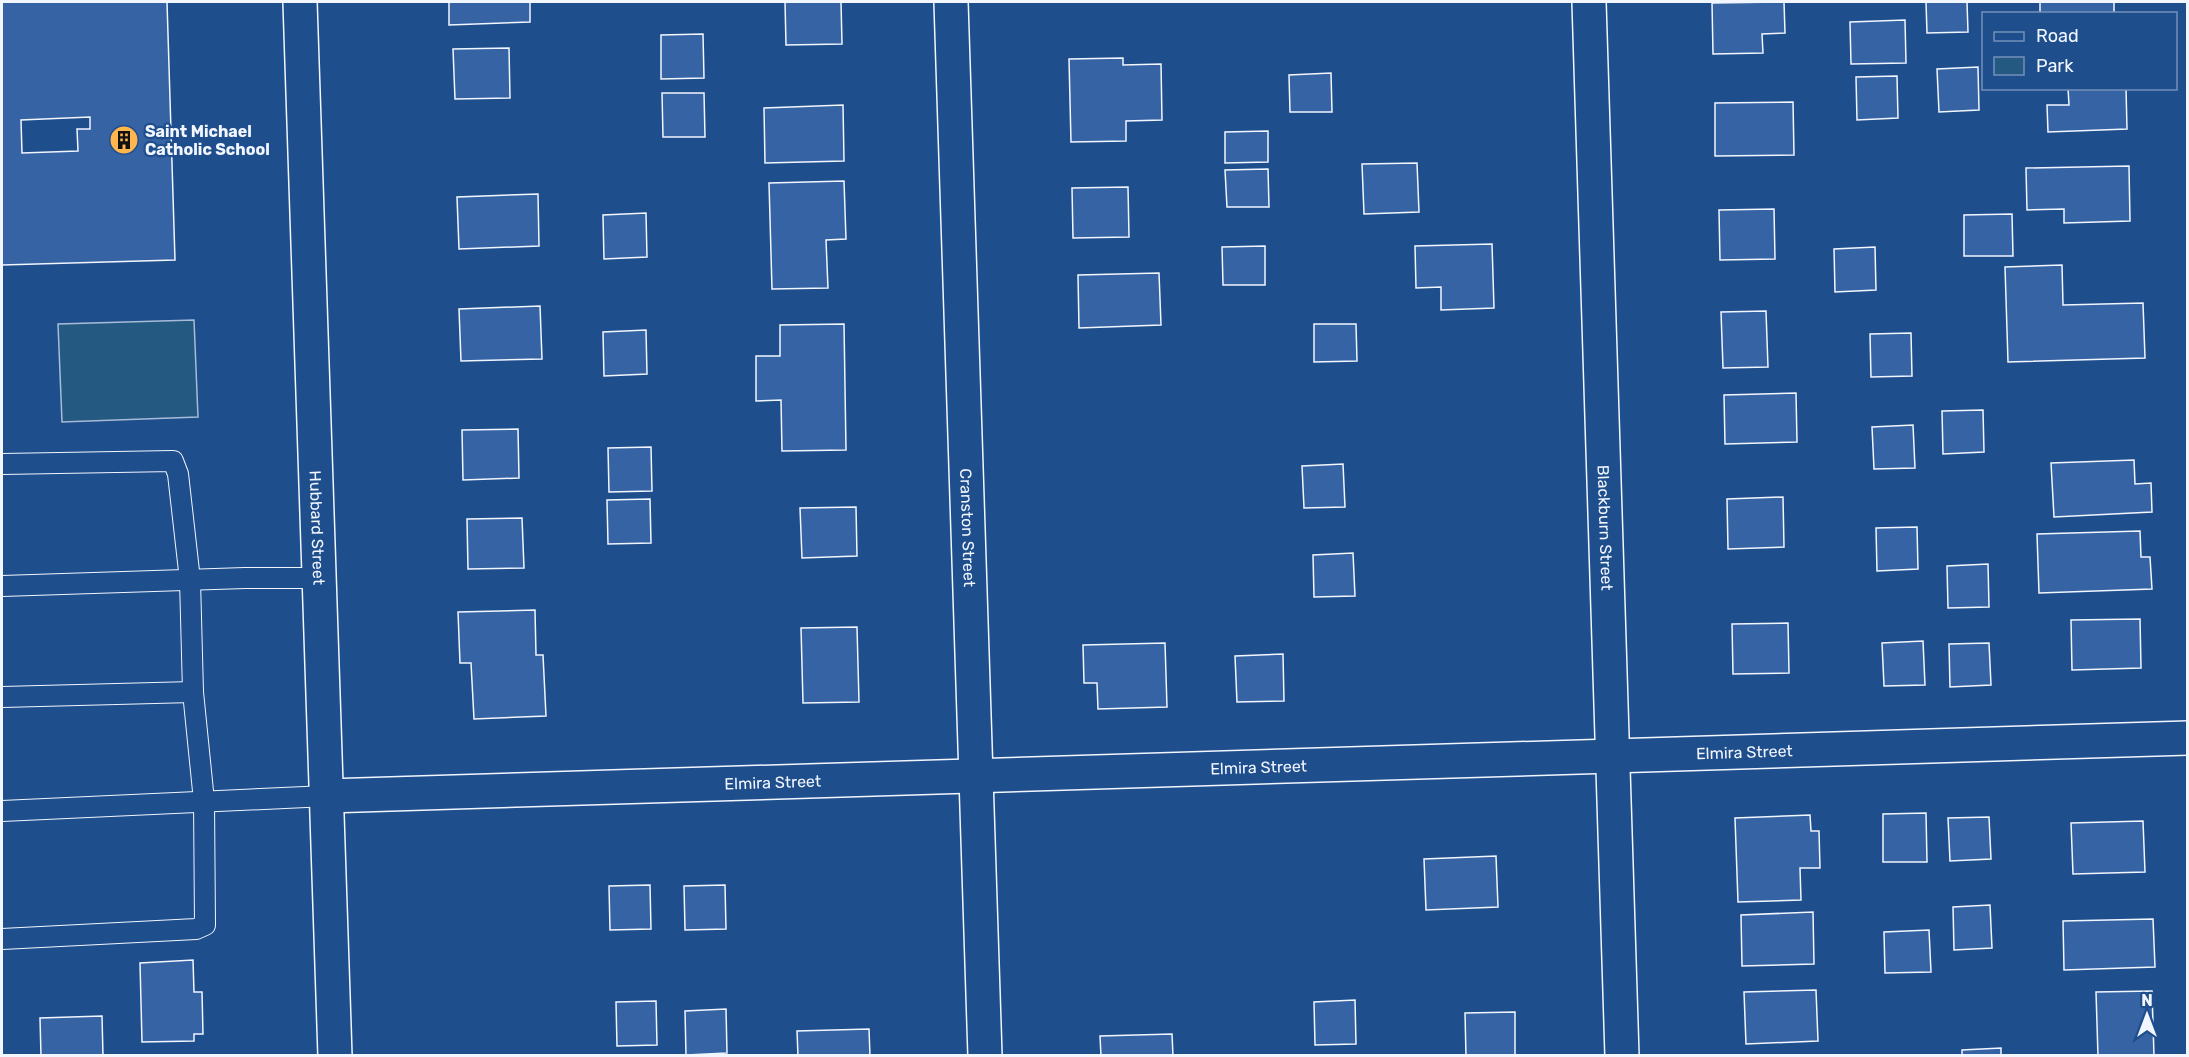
<svg xmlns="http://www.w3.org/2000/svg" width="2189" height="1057" font-family="Rubik,sans-serif">
  <style>
    .green { fill: #245a82; stroke: #a8bbd7; stroke-width: 1.5 }
    .building { fill: #3563a3; stroke: #f2f6ff; stroke-width: 1.5; fill-rule: evenodd }
    .lines { fill: none; stroke-linecap: round; stroke-linejoin: round }
    .service-casing { stroke: #f2f6ff; stroke-width: 22 }
    .minor-casing { stroke: #f2f6ff; stroke-width: 36 }
    .service { stroke: #1f4e8c; stroke-width: 20 }
    .minor { stroke: #1f4e8c; stroke-width: 33 }
    .labels { text-anchor: middle; dominant-baseline: central; stroke-width: 4.5; stroke-linejoin: round; paint-order: stroke }
    .poi-label { font-size: 16px; font-weight: bold; fill: #f2f6ff; stroke: #1f4e8c; text-anchor: start }
    .street-label { font-size: 16px; fill: #f2f6ff; stroke: #1f4e8c }
  </style>
  <rect width="100%" height="100%" fill="#1f4e8c"/>
  <!-- green -->
  <polygon class="green" points="194,320 198,417 62,422 58,324"/>
  <!-- building -->
  <g class="building">
    <path d="M2,2H167L175,260L2,265ZM90,117V129H77L78,151L22,153L21,120Z"/>
    <polygon points="449,2 530,2 530,22 449,25"/>
    <polygon points="785,2 841,2 842,44 786,45"/>
    <polygon points="1784,2 1785,33 1762,34 1763,53 1713,54 1712,3"/>
    <polygon points="1926,2 1967,2 1968,32 1927,33"/>
    <rect x="2040" y="2" width="74" height="12"/>
    <polygon points="1905,20 1906,63 1851,64 1850,22"/>
    <polygon points="703,34 704,78 661,79 661,35"/>
    <polygon points="509,48 510,98 455,99 453,49"/>
    <polygon points="1123,58 1123,65 1161,64 1162,120 1126,121 1126,141 1071,142 1069,59"/>
    <polygon points="1978,67 1979,110 1939,112 1937,69"/>
    <polygon points="1331,73 1332,112 1290,112 1289,75"/>
    <polygon points="1897,76 1898,118 1857,120 1856,77"/>
    <polygon points="2068,88 2126,88 2127,129 2048,132 2047,105 2069,105"/>
    <polygon points="662,93 704,93 705,137 663,137"/>
    <polygon points="1793,102 1794,155 1715,156 1715,103"/>
    <polygon points="843,105 844,161 765,163 764,108"/>
    <polygon points="1268,131 1268,162 1225,163 1225,132"/>
    <polygon points="1417,163 1419,212 1364,214 1362,164"/>
    <polygon points="2129,166 2130,221 2064,223 2064,209 2027,210 2026,168"/>
    <polygon points="1268,169 1269,207 1227,207 1225,170"/>
    <polygon points="844,181 846,239 826,240 828,288 772,289 769,183"/>
    <polygon points="1128,187 1129,237 1073,238 1072,188"/>
    <polygon points="538,194 539,246 459,249 457,197"/>
    <polygon points="1774,209 1775,259 1720,260 1719,210"/>
    <polygon points="646,213 647,257 604,259 603,215"/>
    <polygon points="2012,214 2013,256 1964,256 1964,215"/>
    <polygon points="1492,244 1494,308 1441,310 1441,287 1416,288 1415,246"/>
    <polygon points="1265,246 1265,285 1223,285 1222,247"/>
    <polygon points="1875,247 1876,290 1835,292 1834,249"/>
    <polygon points="2062,265 2063,305 2143,303 2145,358 2008,362 2005,267"/>
    <polygon points="1159,273 1161,325 1079,328 1078,275"/>
    <polygon points="540,306 542,359 461,361 459,309"/>
    <polygon points="1766,311 1768,367 1723,368 1721,312"/>
    <polygon points="844,324 846,450 782,451 781,400 756,401 756,356 780,356 780,325"/>
    <polygon points="1314,324 1356,324 1357,361 1314,362"/>
    <polygon points="646,330 647,374 604,376 603,332"/>
    <polygon points="1911,333 1912,376 1871,377 1870,334"/>
    <polygon points="1796,393 1797,442 1725,444 1724,395"/>
    <polygon points="1983,410 1984,452 1943,454 1942,411"/>
    <polygon points="1913,425 1915,468 1874,469 1872,427"/>
    <polygon points="518,429 519,478 463,480 462,430"/>
    <polygon points="651,447 652,491 609,492 608,448"/>
    <polygon points="2134,460 2135,484 2151,483 2152,512 2054,517 2051,463"/>
    <polygon points="1343,464 1345,507 1304,508 1302,466"/>
    <polygon points="1783,497 1784,547 1728,549 1727,499"/>
    <polygon points="650,499 651,543 608,544 607,500"/>
    <polygon points="856,507 857,556 802,558 800,508"/>
    <polygon points="522,518 524,568 468,569 467,519"/>
    <polygon points="1917,527 1918,569 1877,571 1876,528"/>
    <polygon points="2140,531 2141,557 2150,557 2152,589 2039,593 2037,534"/>
    <polygon points="1353,553 1355,596 1314,597 1313,555"/>
    <polygon points="1988,564 1989,607 1948,608 1947,566"/>
    <polygon points="535,610 536,655 543,655 546,716 474,719 471,663 460,663 458,612"/>
    <polygon points="2140,619 2141,668 2072,670 2071,620"/>
    <polygon points="1788,623 1789,673 1733,674 1732,624"/>
    <polygon points="857,627 859,702 803,703 801,628"/>
    <polygon points="1923,641 1925,685 1884,686 1882,643"/>
    <polygon points="1165,643 1167,707 1098,709 1097,683 1084,683 1083,645"/>
    <polygon points="1989,643 1991,685 1950,687 1949,644"/>
    <polygon points="1283,654 1284,701 1237,702 1235,656"/>
    <polygon points="1926,813 1927,862 1883,862 1883,814"/>
    <polygon points="1810,815 1811,831 1819,831 1820,868 1800,868 1801,900 1738,902 1735,818"/>
    <polygon points="1989,817 1991,859 1950,861 1948,818"/>
    <polygon points="2143,821 2145,872 2073,874 2071,823"/>
    <polygon points="1496,856 1498,907 1426,910 1424,859"/>
    <polygon points="650,885 651,929 610,930 609,886"/>
    <polygon points="725,885 726,929 685,930 684,886"/>
    <polygon points="1990,905 1992,948 1954,950 1953,907"/>
    <polygon points="1813,912 1814,964 1742,966 1741,915"/>
    <polygon points="2153,919 2155,967 2064,970 2063,921"/>
    <polygon points="1929,930 1931,972 1885,973 1884,932"/>
    <polygon points="193,960 194,992 202,992 203,1034 194,1034 194,1041 142,1042 140,963"/>
    <polygon points="1816,990 1818,1041 1746,1044 1744,992"/>
    <polygon points="2152,991 2154,1056 2098,1056 2096,992"/>
    <polygon points="1355,1000 1356,1044 1315,1045 1314,1002"/>
    <polygon points="656,1001 657,1045 617,1046 616,1002"/>
    <polygon points="726,1009 727,1053 686,1055 685,1011"/>
    <polygon points="1515,1012 1515,1056 1466,1056 1465,1013"/>
    <polygon points="102,1016 103,1056 41,1056 40,1018"/>
    <polygon points="869,1029 870,1056 798,1056 797,1031"/>
    <polygon points="1172,1034 1173,1056 1101,1056 1100,1036"/>
    <polygon points="2001,1048 2001,1056 1962,1056 1962,1050"/>
  </g>
  <g class="lines">
    <!-- service casing -->
    <g class="service-casing">
      <g id="service">
        <polyline points="2,464 173,461 178,474 190,580 193,692 204,801 205,925 196,929 2,939"/>
        <polyline points="2,586 245,578 320,578"/>
        <polyline points="2,697 193,692"/>
        <polyline points="2,811 327,796"/>
      </g>
    </g>
    <!-- minor casing -->
    <g class="minor-casing">
      <g id="minor">
        <path id="s1" d="M300,2L335,1056"/>
        <path id="s2" d="M951,2L985,1056"/>
        <path id="s3" d="M1589,2L1622,1056"/>
        <path id="s4" d="M327,796L2188,738"/>
      </g>
    </g>
    <!-- service -->
    <use href="#service" class="service"/>
    <!-- minor -->
    <use href="#minor" class="minor"/>
  </g>
  <!-- icons -->
  <defs>
    <g id="building-disc" transform="scale(1.5)"><circle r="9.5" fill="#ffb74d" stroke="#1f4e8c"/><path d="M-4-6H4V6H1V3H-1V6H-4ZM-2.5-4.3h1.7v1.8h-1.7ZM.8-4.3h1.7v1.8H.8ZM-2.5-1h1.7V.8h-1.7ZM.8-1h1.7V.8H.8Z" fill="#111"/></g>
  </defs>
  <g fill-rule="evenodd">
    <use href="#building-disc" x="124" y="140"/>
  </g>
  <g class="labels">
    <!-- poi labels -->
    <g class="poi-label">
      <text x="145" y="131">Saint Michael<tspan x="145" dy="18">Catholic School</tspan></text>
    </g>
    <!-- street labels -->
    <g class="street-label">
      <text stroke="none"><textPath href="#s1" startOffset="526">Hubbard Street</textPath></text>
      <text stroke="none"><textPath href="#s2" startOffset="526">Cranston Street</textPath></text>
      <text stroke="none"><textPath href="#s3" startOffset="526">Blackburn Street</textPath></text>
      <text stroke="none"><textPath href="#s4" startOffset="1418">Elmira Street</textPath></text>
      <text stroke="none"><textPath href="#s4" startOffset="932">Elmira Street</textPath></text>
      <text stroke="none"><textPath href="#s4" startOffset="446">Elmira Street</textPath></text>
    </g>
  </g>
  <!-- border -->
  <rect width="2189" height="1057" fill="none" stroke="#f2f6ff" stroke-width="6"/>
  <!-- legend -->
  <rect x="1982" y="12" width="195" height="78" fill="#1f4e8c" stroke="#7391ba" stroke-width="1.5"/>
  <rect x="1994" y="32" width="30" height="9" fill="#1f4e8c" stroke="#7391ba" stroke-width="1.5"/>
  <text x="2036" y="42" font-size="18" fill="#f2f6ff">Road</text>
  <rect x="1994" y="57" width="30" height="18" fill="#245a82" stroke="#7391ba" stroke-width="1.5"/>
  <text x="2036" y="72" font-size="18" fill="#f2f6ff">Park</text>
  <!-- north arrow -->
  <g transform="translate(2147 1015)" stroke="#1f4e8c" stroke-width="4.5" paint-order="stroke">
  <path d="M0-4.5L10 22L0 15L-10 22Z" fill="#f2f6ff"/>
  <text y="-9" font-size="16" font-weight="bold" text-anchor="middle" fill="#f2f6ff">N</text>
  </g>
</svg>
